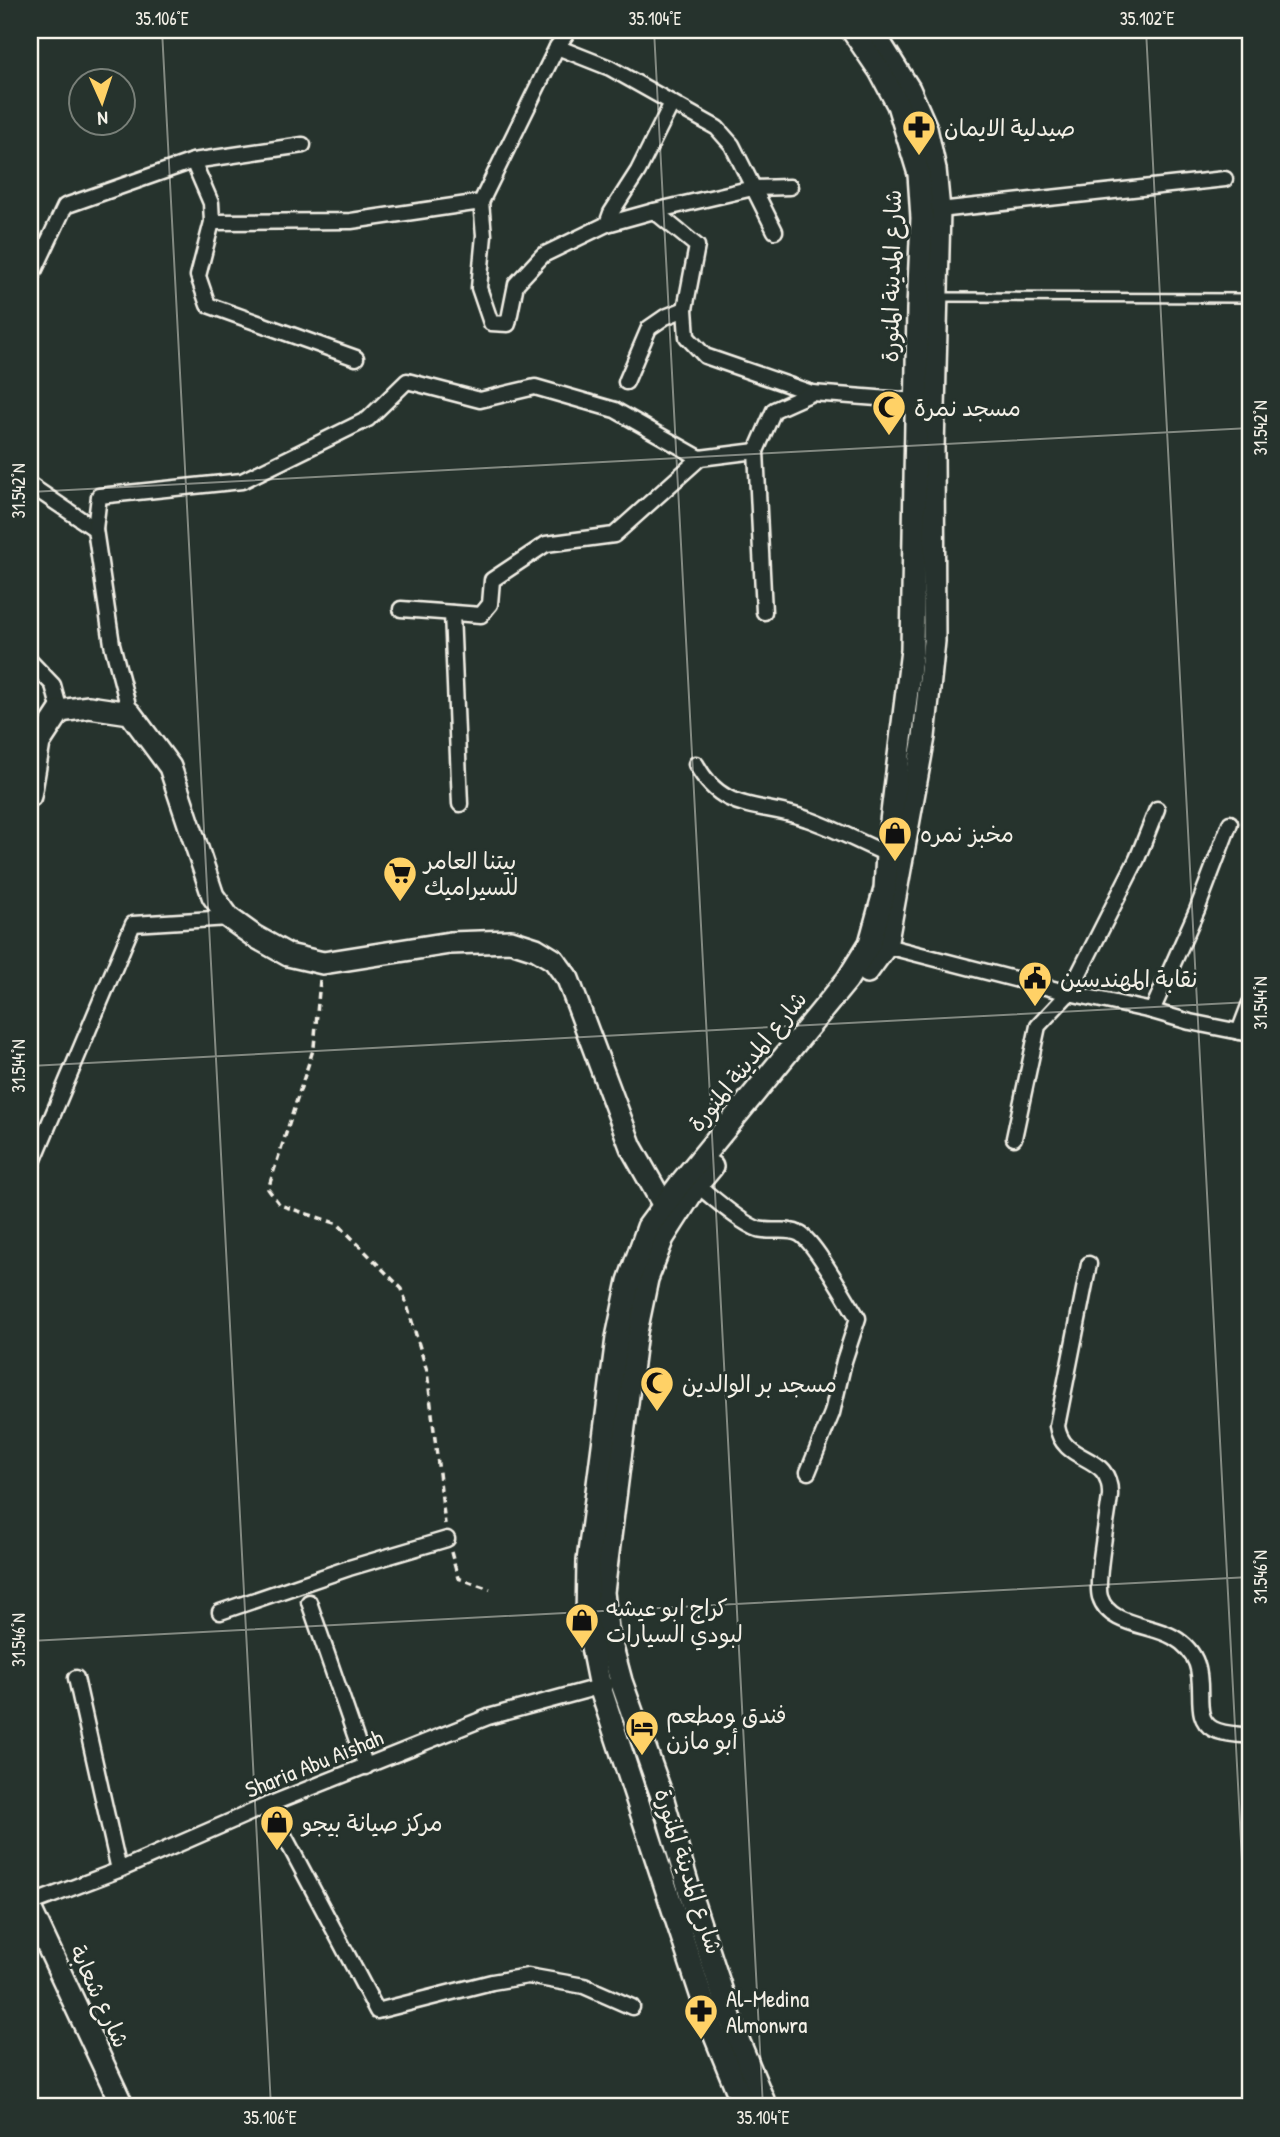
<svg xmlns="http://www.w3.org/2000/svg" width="1280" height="2137" font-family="'Patrick Hand','Playpen Sans Arabic',sans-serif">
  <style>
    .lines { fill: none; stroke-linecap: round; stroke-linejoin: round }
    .lane-casing { stroke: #f4f1e8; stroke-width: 12 }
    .street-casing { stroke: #f4f1e8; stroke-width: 19 }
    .secondary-casing { stroke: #f4f1e8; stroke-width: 26 }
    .path { stroke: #f4f1e8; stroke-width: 3.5; stroke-dasharray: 7 5; stroke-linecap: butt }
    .lane { stroke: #26332d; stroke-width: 7 }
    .street { stroke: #26332d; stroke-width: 14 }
    .secondary { stroke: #26332d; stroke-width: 21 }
    .ticks { fill: none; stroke: #f4f1e8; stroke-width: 2; stroke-opacity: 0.45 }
    .labels { text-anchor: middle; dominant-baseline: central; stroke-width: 6; stroke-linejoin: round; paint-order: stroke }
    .poi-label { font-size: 23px; fill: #f4f1e8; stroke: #26332d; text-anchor: start }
    .street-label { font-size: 23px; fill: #f4f1e8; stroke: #26332d }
    .neatline { fill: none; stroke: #f4f1e8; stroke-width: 2.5 }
    .ticks-label { font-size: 18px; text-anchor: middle; fill: #f4f1e8 }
  </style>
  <rect width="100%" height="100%" fill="#26332d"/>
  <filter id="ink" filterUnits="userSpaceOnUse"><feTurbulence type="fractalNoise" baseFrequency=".0143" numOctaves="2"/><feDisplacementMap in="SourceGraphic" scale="14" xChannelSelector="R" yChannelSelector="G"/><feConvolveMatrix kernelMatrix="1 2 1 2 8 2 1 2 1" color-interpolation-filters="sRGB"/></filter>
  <g filter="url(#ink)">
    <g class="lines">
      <!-- lane casing -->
      <g class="lane-casing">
        <polyline id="lane" points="940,297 1250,298"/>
      </g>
      <!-- street casing -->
      <g class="street-casing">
        <g id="street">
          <polyline points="557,47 610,68 717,128 732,145 775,231"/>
          <polyline points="193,161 211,203 212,222 198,276 208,305 356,358"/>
          <polyline points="481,202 484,235 479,288 491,323 508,324 516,284 543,255 607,224 654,211 753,188 790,187"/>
          <polyline points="939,210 1225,179"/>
          <polyline points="654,211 697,246 685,309 687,337 705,356 812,393"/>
          <polyline points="212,222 351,221 481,202 557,47 569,30"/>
          <polyline points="607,224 611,213 638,171 672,103"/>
          <polyline points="30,280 65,206 193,161 303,145"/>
          <polyline points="626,382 649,328 665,317 685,309"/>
          <polyline points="30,485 95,529 112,644 130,713"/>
          <polyline points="95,529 99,496 242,481 368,419 407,381 480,400 535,387 615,410 700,458"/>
          <polyline points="401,609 481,615 490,604 492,580 546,544 614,535 700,458 756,451"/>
          <polyline points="764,612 756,451 774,410 812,393 916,401"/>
          <polyline points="452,613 460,804"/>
          <polyline points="30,661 53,685 60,711"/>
          <path d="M696,764C723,815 762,802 807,819C834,828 861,843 887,854"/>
          <polyline points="886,946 1069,993 1152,1011 1190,1022 1250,1034"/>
          <polyline points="1152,1011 1197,910 1230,823"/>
          <polyline points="1239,1032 1250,1003"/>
          <polyline points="1014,1138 1038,1026 1069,993 1137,859 1157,809"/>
          <polyline points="30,1169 133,924 229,918"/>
          <path d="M697,1185C712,1197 742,1224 758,1229C772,1233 788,1227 800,1234C815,1242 847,1301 858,1318L844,1361L832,1413L808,1472"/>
          <path d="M1089,1264L1057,1426C1063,1466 1112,1451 1110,1496C1108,1517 1095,1580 1100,1597C1109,1626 1151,1624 1173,1637C1221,1664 1184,1713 1213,1729C1224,1735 1239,1734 1250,1736"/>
          <polyline points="309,1602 366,1767"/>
          <polyline points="220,1612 349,1568 447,1539"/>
          <polyline points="76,1678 119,1870"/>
          <polyline points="268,1805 377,2011 492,1982 528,1976 584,1986 632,2007"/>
          <polyline points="30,1904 119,1870 268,1805 488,1717 606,1685"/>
        </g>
      </g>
      <!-- secondary casing -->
      <g class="secondary-casing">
        <g id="secondary">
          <polyline points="30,796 39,743 60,711 89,707 130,713 170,767 213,896 229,918 254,936 288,955 323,963 450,943 511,941 536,949 554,960 568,979 631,1147 671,1218"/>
          <polyline points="867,972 886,946 924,737 934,641 933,449 939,210 935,169 926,128 909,89 872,30"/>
          <polyline points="712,1167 697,1185 663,1238 647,1279 636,1332 603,1592 607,1629 621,1681 661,1793 693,1903 736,2035 766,2107"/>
          <polyline points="30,1908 123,2107"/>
          <polyline points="744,2107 713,2031 600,1687 587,1622 588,1561 617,1338 629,1281 648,1227 680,1184 847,980 870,943 885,889 887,854 912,650 918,309 922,218 919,174 898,105 880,71 852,30"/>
        </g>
      </g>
      <!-- path -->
      <g class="path">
        <polyline points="320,980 314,1047 268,1189 280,1205 338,1224 402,1289 427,1371 445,1524"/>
        <polyline points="451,1552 458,1578 490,1589"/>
      </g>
      <!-- lane -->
      <use href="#lane" class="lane"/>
      <!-- street -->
      <use href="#street" class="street"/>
      <!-- secondary -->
      <use href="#secondary" class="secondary"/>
    </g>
  </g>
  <!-- ticks -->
  <path class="ticks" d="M162,30L271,2107M654,30L763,2107M1146,30L1250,2013M30,492L1250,428M30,1066L1250,1002M30,1641L1250,1577"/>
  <!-- icons -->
  <defs>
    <g id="pharmacy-pin" transform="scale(1.75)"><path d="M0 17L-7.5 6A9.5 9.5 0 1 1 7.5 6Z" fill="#ffd166" stroke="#26332d"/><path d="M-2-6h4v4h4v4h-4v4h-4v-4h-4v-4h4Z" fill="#111"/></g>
    <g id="mosque-pin" transform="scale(1.75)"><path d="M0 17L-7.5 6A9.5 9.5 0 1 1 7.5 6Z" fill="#ffd166" stroke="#26332d"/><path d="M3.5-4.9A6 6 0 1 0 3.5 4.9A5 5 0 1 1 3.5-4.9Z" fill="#111"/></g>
    <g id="shop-pin" transform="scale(1.75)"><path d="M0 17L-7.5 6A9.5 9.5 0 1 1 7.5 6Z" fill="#ffd166" stroke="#26332d"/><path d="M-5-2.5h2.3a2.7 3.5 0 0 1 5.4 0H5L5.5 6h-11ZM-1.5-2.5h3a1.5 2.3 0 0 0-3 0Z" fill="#111"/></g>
    <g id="supermarket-pin" transform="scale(1.75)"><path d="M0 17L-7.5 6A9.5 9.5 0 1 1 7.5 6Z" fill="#ffd166" stroke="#26332d"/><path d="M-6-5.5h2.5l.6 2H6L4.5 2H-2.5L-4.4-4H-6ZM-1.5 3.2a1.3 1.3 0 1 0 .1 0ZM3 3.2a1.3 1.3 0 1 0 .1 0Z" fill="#111"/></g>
    <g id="civic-pin" transform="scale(1.75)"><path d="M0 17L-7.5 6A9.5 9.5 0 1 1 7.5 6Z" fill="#ffd166" stroke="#26332d"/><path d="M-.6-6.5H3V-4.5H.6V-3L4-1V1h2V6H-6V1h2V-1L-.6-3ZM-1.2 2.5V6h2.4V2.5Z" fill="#111"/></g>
    <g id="hotel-pin" transform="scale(1.75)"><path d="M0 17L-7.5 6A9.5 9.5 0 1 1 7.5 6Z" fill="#ffd166" stroke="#26332d"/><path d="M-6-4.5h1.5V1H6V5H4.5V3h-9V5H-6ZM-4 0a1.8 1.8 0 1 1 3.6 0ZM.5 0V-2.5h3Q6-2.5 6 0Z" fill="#111"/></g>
  </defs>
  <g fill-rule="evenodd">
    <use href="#pharmacy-pin" x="919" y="127"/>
    <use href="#mosque-pin" x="889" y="407"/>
    <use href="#shop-pin" x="895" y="833"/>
    <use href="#supermarket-pin" x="400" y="873"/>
    <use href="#civic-pin" x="1035" y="978"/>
    <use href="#mosque-pin" x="657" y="1383"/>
    <use href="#shop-pin" x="582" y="1620"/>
    <use href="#hotel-pin" x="642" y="1727"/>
    <use href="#shop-pin" x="277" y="1822"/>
    <use href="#pharmacy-pin" x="701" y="2011"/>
  </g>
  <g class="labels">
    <!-- poi labels -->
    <g class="poi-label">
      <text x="944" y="127">صيدلية الايمان</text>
      <text x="914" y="407">مسجد نمرة</text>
      <text x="920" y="833">مخبز نمره</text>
      <text x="424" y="860">بيتنا العامر<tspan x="424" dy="26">للسيراميك</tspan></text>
      <text x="1060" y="978">نقابة المهندسين</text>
      <text x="682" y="1383">مسجد بر الوالدين</text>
      <text x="606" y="1607">كراج ابو عيشه<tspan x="606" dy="26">لبودي السيارات</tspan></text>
      <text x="666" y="1714">فندق ومطعم<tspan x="666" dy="26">أبو مازن</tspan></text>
      <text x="302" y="1822">مركز صيانة بيجو</text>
      <text x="726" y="1998">Al-Medina<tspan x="726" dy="26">Almonwra</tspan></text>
    </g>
    <!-- street labels -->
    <g class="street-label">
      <text transform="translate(891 276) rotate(-89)">شارع المدينة المنورة</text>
      <text transform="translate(747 1061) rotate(-51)">شارع المدينة المنورة</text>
      <text transform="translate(314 1763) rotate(-22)">Sharia Abu Aishah</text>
      <text transform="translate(689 1871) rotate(72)">شارع المدينة المنورة</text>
      <text transform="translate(100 1996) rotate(65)">شارع شعابة</text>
    </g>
  </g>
  <!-- margin -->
  <rect width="1280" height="2137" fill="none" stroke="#26332d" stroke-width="77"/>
  <!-- north arrow -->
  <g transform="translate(102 102) rotate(177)"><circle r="33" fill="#26332d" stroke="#787f78" stroke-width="2"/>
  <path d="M0-5L12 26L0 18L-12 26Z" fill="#ffd166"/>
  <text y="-10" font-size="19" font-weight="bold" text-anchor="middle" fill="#f4f1e8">N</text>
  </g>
  <rect x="38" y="38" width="1204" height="2060" class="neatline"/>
  <g class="ticks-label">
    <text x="162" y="25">35.106°E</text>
    <text x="655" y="25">35.104°E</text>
    <text x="1147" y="25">35.102°E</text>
    <text transform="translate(1261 428) rotate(-90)" y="6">31.542°N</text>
    <text transform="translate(19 491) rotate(-90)" y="6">31.542°N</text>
    <text transform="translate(1261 1003) rotate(-90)" y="6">31.544°N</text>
    <text transform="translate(19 1066) rotate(-90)" y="6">31.544°N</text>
    <text transform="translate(1261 1577) rotate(-90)" y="6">31.546°N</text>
    <text transform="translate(19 1640) rotate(-90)" y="6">31.546°N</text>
    <text x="270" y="2124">35.106°E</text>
    <text x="763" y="2124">35.104°E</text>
  </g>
</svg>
